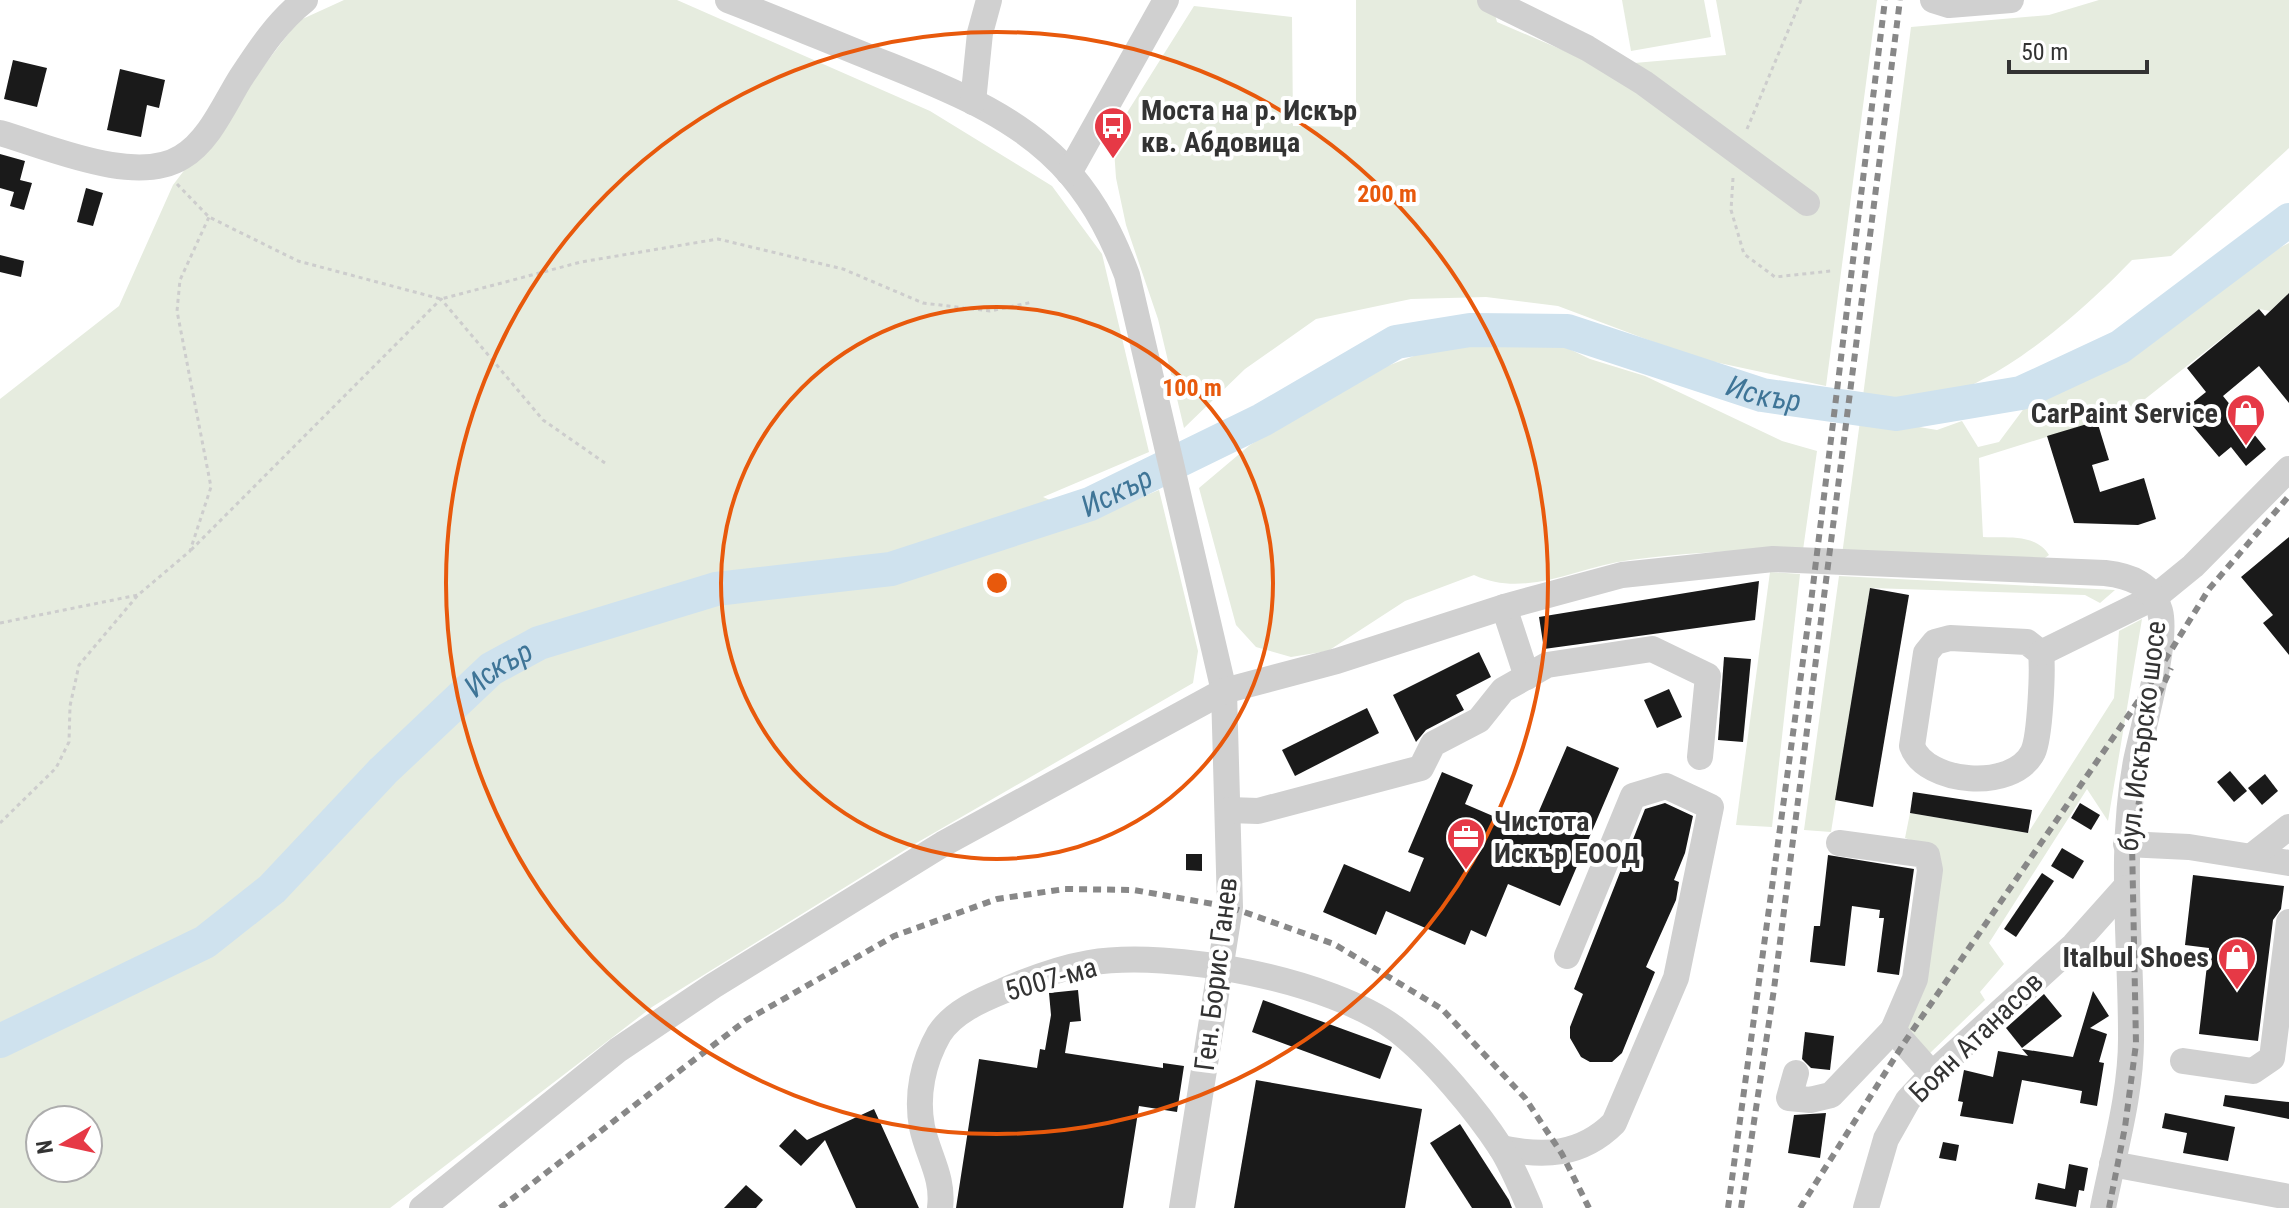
<svg xmlns="http://www.w3.org/2000/svg" width="2289" height="1208" font-family="'Roboto Condensed',sans-serif">
  <style>
    .green { fill: #e6ecdf; fill-rule: evenodd }
    .lines { fill: none; stroke-linecap: round; stroke-linejoin: round }
    .river { stroke: #cfe2ee; stroke-width: 34 }
    .building { fill: #1a1a1a }
    .path { stroke: #cdcdcd; stroke-width: 3; stroke-dasharray: 4 4; stroke-linecap: butt }
    .minor { stroke: #d0d0d0; stroke-width: 26 }
    .rail { stroke: #888; stroke-width: 6; stroke-dasharray: 8 6; stroke-linecap: butt }
    .ring { fill: none; stroke: #e8590c; stroke-width: 4 }
    .labels { text-anchor: middle; dominant-baseline: central; stroke-width: 8; stroke-linejoin: round; paint-order: stroke }
    .poi-label { font-size: 28px; font-weight: bold; fill: #333; stroke: #fff; text-anchor: start }
    .street-label { font-size: 28px; fill: #333; stroke: #fff }
    .water-label { font-size: 30px; font-style: italic; fill: #3f7597; stroke: #fff }
    .centre { fill: #e8590c; stroke: #fff; stroke-width: 4 }
    .ring-label { font-size: 24px; text-anchor: middle; font-weight: bold; fill: #e8590c; stroke: #fff; stroke-width: 8; stroke-linejoin: round; paint-order: stroke }
  </style>
  <rect width="100%" height="100%" fill="#fff"/>
  <!-- green -->
  <g class="green">
    <path d="M344,0H677L930,111L1052,186L1102,254L1149,452L1043,497L1092,518L1159,490L1198,651L1193,683L913,845L652,1007L390,1208H0V399L119,306L173,185L298,21ZM40,1120H88V1168H40Z"/>
    <polygon points="1356,0 1491,0 1497,22 1600,66 1726,55 1716,0 1877,0 1826,386 1696,358 1558,306 1486,297 1411,299 1316,319 1245,369 1184,428 1158,319 1126,225 1116,178 1113,135 1194,6 1292,17 1293,126 1356,127"/>
    <polygon points="1622,0 1704,0 1711,37 1631,51"/>
    <path d="M2099,0H2289V148L2171,256L2132,260C2084,310 2000,385 1931,399C1911,403 1884,397 1863,396L1911,27L2049,15Z"/>
    <path d="M2289,243V293L2270,311L2259,309L2140,403L2097,421L1979,458L1983,537C2005,538 2036,533 2049,555L2039,562L1842,555L1860,421L1877,420L1937,430L1962,421L1978,447L1999,442L2025,407L2112,363L2248,264Z"/>
    <path d="M1451,342L1561,345L1590,359L1645,376L1782,441L1817,451L1803,550C1746,549 1687,553 1630,560C1577,567 1526,599 1474,575L1405,601L1328,651L1291,657L1256,647L1236,625L1199,488L1250,445L1366,374Z"/>
    <polygon points="1770,572 1800,574 1772,827 1736,825"/>
    <polygon points="1839,576 2115,590 2100,603 2085,595 1870,588 1831,832 1804,830"/>
    <polygon points="2142,619 2108,821 2087,789 1989,943 2004,964 1980,992 1985,1000 1929,1054 1905,1030 1933,848 1905,838 1910,813 2028,833 2114,698 2119,631"/>
  </g>
  <g class="lines">
    <!-- river -->
    <path class="river" id="s1" d="M0,1041L205,942L272,889L383,771L491,669L539,643L716,589L891,569L1090,504L1262,420L1396,342L1470,330L1567,331L1762,395L1896,414L2021,393L2120,347L2289,220"/>
  </g>
  <!-- building -->
  <g class="building">
    <polygon points="13,60 47,68 37,107 4,99"/>
    <polygon points="120,69 165,80 159,108 147,105 141,137 107,130"/>
    <polygon points="0,154 25,161 20,180 32,183 24,210 10,206 14,192 0,188"/>
    <polygon points="86,188 103,193 93,226 77,222"/>
    <polygon points="0,255 24,261 21,277 0,272"/>
    <polygon points="2289,293 2289,403 2259,366 2223,396 2266,449 2246,466 2231,447 2219,457 2181,412 2206,392 2187,368 2259,309 2265,316"/>
    <polygon points="2097,421 2109,460 2092,465 2100,492 2144,478 2156,519 2138,525 2074,523 2047,436"/>
    <polygon points="2289,537 2289,655 2263,623 2273,615 2241,577"/>
    <polygon points="1759,581 1755,620 1544,649 1539,617"/>
    <polygon points="1870,588 1909,595 1873,807 1835,800"/>
    <polygon points="1479,652 1491,677 1456,695 1464,710 1426,730 1416,742 1393,695"/>
    <polygon points="1724,657 1751,659 1743,742 1718,740"/>
    <polygon points="1669,689 1682,717 1657,728 1644,700"/>
    <polygon points="1367,708 1379,733 1295,776 1282,750"/>
    <polygon points="1567,746 1619,768 1560,906 1508,884 1486,937 1471,930 1465,945 1386,911 1376,935 1323,912 1344,864 1410,892 1424,858 1408,852 1442,772 1473,785 1465,804 1530,832"/>
    <polygon points="2230,771 2247,791 2234,802 2217,782"/>
    <polygon points="2265,774 2278,791 2262,805 2248,788"/>
    <polygon points="1913,792 2032,810 2028,833 1910,813"/>
    <polygon points="1665,803 1693,816 1685,853 1674,880 1679,882 1676,900 1646,967 1655,972 1622,1053 1612,1062 1590,1062 1581,1057 1570,1038 1570,1027 1583,994 1574,989 1645,809"/>
    <polygon points="2080,803 2100,815 2091,830 2071,818"/>
    <polygon points="2062,848 2084,861 2073,879 2051,866"/>
    <polygon points="1186,854 1202,854 1202,871 1186,870"/>
    <polygon points="1828,855 1914,869 1899,975 1877,972 1884,918 1879,918 1880,910 1852,906 1845,966 1810,962 1814,926 1820,926"/>
    <polygon points="2042,873 2054,881 2016,937 2004,929"/>
    <polygon points="2193,875 2284,886 2281,909 2273,920 2258,1041 2199,1034 2209,948 2185,945"/>
    <polygon points="1078,990 1081,1021 1070,1022 1065,1053 1163,1068 1163,1063 1184,1066 1177,1112 1139,1106 1123,1208 956,1208 979,1059 1037,1068 1040,1049 1045,1050 1051,1015 1049,993"/>
    <polygon points="2093,991 2109,1016 2090,1028 2107,1034 2099,1062 2104,1063 2097,1106 2080,1103 2082,1091 2022,1080 2013,1124 1960,1116 1963,1102 1958,1101 1964,1070 1993,1077 1998,1051 2028,1056 2022,1049 2073,1057"/>
    <polygon points="2044,994 2062,1016 2022,1048 2006,1028"/>
    <polygon points="1263,1000 1392,1047 1380,1079 1252,1032"/>
    <polygon points="1805,1032 1834,1036 1830,1070 1811,1068 1802,1059"/>
    <polygon points="1256,1080 1422,1109 1405,1208 1234,1208"/>
    <polygon points="2225,1095 2289,1102 2289,1119 2223,1106"/>
    <polygon points="874,1109 919,1208 856,1208 825,1140 801,1166 779,1146 795,1129 807,1140"/>
    <polygon points="1826,1113 1820,1158 1788,1153 1794,1115"/>
    <polygon points="2165,1113 2235,1127 2228,1161 2183,1153 2187,1133 2162,1128"/>
    <polygon points="1460,1124 1509,1200 1512,1208 1472,1208 1430,1143"/>
    <polygon points="1943,1142 1959,1145 1956,1161 1939,1158"/>
    <polygon points="2069,1164 2088,1168 2084,1191 2079,1190 2076,1207 2035,1199 2038,1183 2065,1189"/>
    <polygon points="746,1185 763,1200 756,1208 724,1208"/>
  </g>
  <g class="lines">
    <!-- path -->
    <g class="path">
      <polyline points="1747,129 1801,0"/>
      <polyline points="1733,178 1731,210 1744,254 1775,277 1831,271"/>
      <polyline points="177,184 209,217 298,261 441,299 581,262 718,239 843,269 923,303 990,311 1033,302"/>
      <polyline points="191,550 441,299 543,420 605,463"/>
      <polyline points="0,623 138,595"/>
      <polyline points="0,823 56,768 69,742 70,706 79,665 138,595 190,551 211,487 177,311 180,280 209,217"/>
    </g>
    <!-- minor -->
    <g class="minor">
      <path d="M728,0C775,18 822,38 869,57C940,86 1020,114 1071,175C1097,206 1113,238 1127,275L1224,691L1230,907L1182,1208"/>
      <polyline points="1490,0 1587,48 1644,83 1807,203"/>
      <polyline points="1933,0 1949,5 2011,0"/>
      <polyline points="973,102 980,33 989,0"/>
      <path d="M0,133C49,147 136,186 182,157C209,141 224,105 240,79C259,50 277,22 305,0"/>
      <polyline points="1069,173 1166,0"/>
      <polyline points="1504,607 1527,677"/>
      <path d="M1950,638L2027,642L2041,653C2043,671 2040,737 2033,752C2013,792 1925,784 1912,746L1926,653L1935,642Z"/>
      <polyline points="2041,653 2155,597 2193,566 2289,469"/>
      <polyline points="1229,810 1258,811 1421,768 1433,744 1479,720 1503,690 1547,665 1652,649 1708,676 1700,757"/>
      <polyline points="2126,844 2189,847 2289,863"/>
      <polyline points="2252,856 2289,827"/>
      <polyline points="1893,1030 1932,1074"/>
      <polyline points="2183,1061 2253,1071 2272,1058 2289,922"/>
      <polyline points="1796,1073 1789,1098 1810,1100 1831,1095 1893,1030 1915,979 1930,870 1927,855 1839,843"/>
      <path d="M1501,1148C1543,1157 1581,1156 1614,1123L1676,978L1711,807L1666,786L1633,796L1567,956"/>
      <polyline points="2112,1164 2289,1197"/>
      <path d="M422,1208L618,1050L713,986L943,844L1224,691L1337,661L1504,607L1622,575L1773,559L2105,573C2131,576 2152,584 2160,611C2168,642 2143,726 2136,761C2119,853 2131,942 2131,1034C2132,1092 2114,1152 2103,1208"/>
      <path d="M940,1208C944,1177 928,1156 922,1127C916,1095 923,1062 939,1034C953,1012 981,1000 1003,991C1030,979 1060,968 1089,963C1170,949 1332,980 1397,1030C1432,1057 1477,1111 1501,1148C1513,1167 1521,1188 1530,1208"/>
      <polyline points="1866,1208 1886,1139 1908,1100 1932,1074 2074,945 2125,888"/>
    </g>
    <!-- rail -->
    <g class="rail">
      <polyline points="500,1208 745,1021 894,936 997,899 1065,889 1134,890 1230,907 1334,944 1442,1009 1525,1098 1562,1154 1589,1208"/>
      <polyline points="1728,1208 1811,602 1885,0"/>
      <polyline points="1741,1208 1774,989 1900,0"/>
      <polyline points="1800,1208 1904,1043 2152,681 2209,589 2289,496"/>
      <polyline points="2109,1208 2125,1127 2136,1044 2132,842 2157,698 2171,668"/>
    </g>
  </g>
  <!-- distance rings -->
  <g class="ring">
    <circle cx="997" cy="583" r="276"/>
    <circle cx="997" cy="583" r="551"/>
  </g>
  <!-- icons -->
  <defs>
    <g id="bus-pin" transform="scale(2)"><path d="M0 17L-7.5 6A9.5 9.5 0 1 1 7.5 6Z" fill="#e63946" stroke="#fff"/><path d="M-5-6H5V4H4V6H2V4H-2V6H-4V4H-5ZM-3.5-4V0h7V-4ZM-3.5 1.2v1.5H-2V1.2ZM2 1.2v1.5H3.5V1.2Z" fill="#fff"/></g>
    <g id="shop-pin" transform="scale(2)"><path d="M0 17L-7.5 6A9.5 9.5 0 1 1 7.5 6Z" fill="#e63946" stroke="#fff"/><path d="M-5-2.5h2.3a2.7 3.5 0 0 1 5.4 0H5L5.5 6h-11ZM-1.5-2.5h3a1.5 2.3 0 0 0-3 0Z" fill="#fff"/></g>
    <g id="office-pin" transform="scale(2)"><path d="M0 17L-7.5 6A9.5 9.5 0 1 1 7.5 6Z" fill="#e63946" stroke="#fff"/><path d="M-6-3h4V-5.5h4V-3h4V5H-6ZM-1-4.5V-3h2v-1.5ZM-6 0V1H6V0Z" fill="#fff"/></g>
  </defs>
  <g fill-rule="evenodd">
    <use href="#bus-pin" x="1113" y="126"/>
    <use href="#shop-pin" x="2246" y="413"/>
    <use href="#office-pin" x="1466" y="837"/>
    <use href="#shop-pin" x="2237" y="957"/>
  </g>
  <g class="labels">
    <!-- poi labels -->
    <g class="poi-label">
      <text x="1141" y="110">Моста на р. Искър<tspan x="1141" dy="32">кв. Абдовица</tspan></text>
      <text x="2218" y="413" text-anchor="end">CarPaint Service</text>
      <text x="1494" y="821">Чистота<tspan x="1494" dy="32">Искър ЕООД</tspan></text>
      <text x="2209" y="957" text-anchor="end">Italbul Shoes</text>
    </g>
    <!-- street labels -->
    <g class="street-label">
      <text transform="translate(2142 736) rotate(-83)">бул. Искърско шосе</text>
      <text transform="translate(1216 974) rotate(-83)">Ген. Борис Ганев</text>
      <text transform="translate(1051 979) rotate(-16)">5007-ма</text>
      <text transform="translate(1976 1037) rotate(-44)">Боян Атанасов</text>
    </g>
    <!-- water labels -->
    <g class="water-label">
      <text stroke="none"><textPath href="#s1" startOffset="1974">Искър</textPath></text>
      <text stroke="none"><textPath href="#s1" startOffset="1278">Искър</textPath></text>
      <text stroke="none"><textPath href="#s1" startOffset="630">Искър</textPath></text>
    </g>
  </g>
  <circle cx="997" cy="583" r="12" class="centre"/>
  <g class="ring-label">
    <text x="1387" y="202">200 m</text>
    <text x="1192" y="396">100 m</text>
  </g>
  <!-- north arrow -->
  <g transform="translate(64 1144) rotate(261)"><circle r="38" fill="#ffffff" stroke="#adadad" stroke-width="2"/>
  <path d="M0-6L14 30L0 20L-14 30Z" fill="#e63946"/>
  <text y="-12" font-size="22" font-weight="bold" text-anchor="middle" fill="#333333">N</text>
  </g>
  <!-- scale -->
  <path d="M2009 60v12h138v-12" fill="none" stroke="#333333" stroke-width="4"/>
  <text x="2021" y="60" font-size="24" fill="#333333" stroke="#ffffff" stroke-width="6" paint-order="stroke">50 m</text>
</svg>
